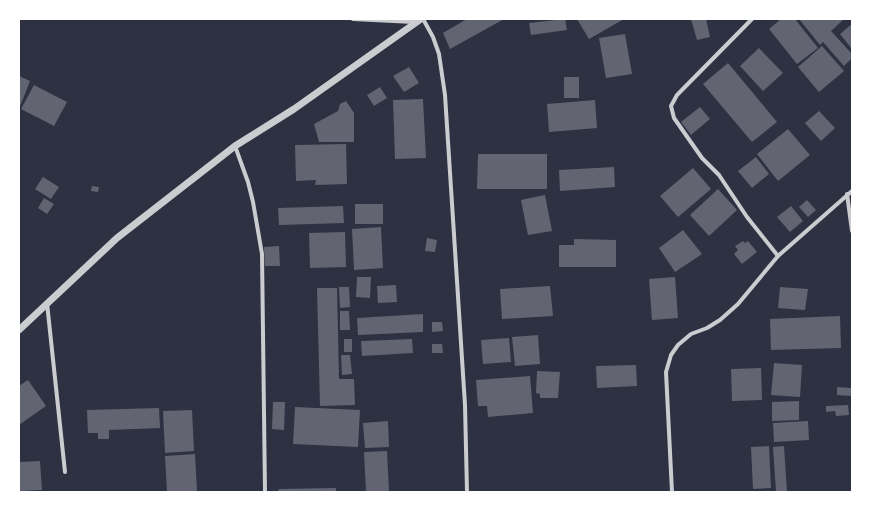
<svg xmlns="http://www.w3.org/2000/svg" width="871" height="511" font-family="'Space Grotesk',sans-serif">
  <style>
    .building { fill: #626471 }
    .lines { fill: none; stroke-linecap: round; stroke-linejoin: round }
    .minor { stroke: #caccd0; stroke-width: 4 }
    .tertiary { stroke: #caccd0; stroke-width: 7 }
  </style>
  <rect width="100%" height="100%" fill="#2d3142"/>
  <!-- building -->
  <g class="building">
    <polygon points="467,19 504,19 450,49 443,33"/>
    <polygon points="565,19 567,30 531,35 529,23"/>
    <polygon points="577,19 624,19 589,39"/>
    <polygon points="691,19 706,19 710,37 697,40"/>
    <polygon points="781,19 795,19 818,48 797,64 769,29"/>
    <polygon points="799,19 844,19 831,31 852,54 852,58 844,66 823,42 820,45"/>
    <polygon points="852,24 852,49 840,34"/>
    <polygon points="625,34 632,74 606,78 599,38"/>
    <polygon points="822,46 844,71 819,92 798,67"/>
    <polygon points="759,48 783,73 763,91 740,66"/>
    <polygon points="728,63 777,122 752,142 703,84"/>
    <polygon points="409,67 419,83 404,92 393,76"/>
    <polygon points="19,76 30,81 19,109"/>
    <rect x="564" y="77" width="15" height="21"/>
    <polygon points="34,85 67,102 54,126 21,109"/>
    <polygon points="380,87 387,98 374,106 367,95"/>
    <polygon points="423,99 426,158 395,159 393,100"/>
    <polygon points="595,100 597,128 549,132 547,104"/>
    <polygon points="346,101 354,113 354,142 319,142 314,124 338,111 340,104"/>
    <polygon points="700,107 710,119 691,135 681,122"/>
    <polygon points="819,111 835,128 821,141 805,123"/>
    <polygon points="788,129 810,155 778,181 757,154"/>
    <polygon points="346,144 347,184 315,185 316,180 296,181 295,145"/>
    <polygon points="478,154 547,154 547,189 477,189"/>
    <polygon points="756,157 769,174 752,188 738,171"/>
    <polygon points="614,167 615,187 560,191 559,170"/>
    <polygon points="693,168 711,189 678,217 660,196"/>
    <polygon points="43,177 59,187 51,199 35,189"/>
    <polygon points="92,186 99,187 98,192 91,191"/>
    <polygon points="718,189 737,210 709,236 690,215"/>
    <polygon points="545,195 552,231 528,235 521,200"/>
    <polygon points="44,198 54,204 47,214 38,208"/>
    <polygon points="807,200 816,210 808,217 799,207"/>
    <rect x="355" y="204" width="28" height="20"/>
    <polygon points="343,206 344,223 279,225 278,208"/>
    <polygon points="791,206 803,221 790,232 777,217"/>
    <polygon points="381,227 383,268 354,270 352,229"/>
    <polygon points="683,230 702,254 675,272 659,248"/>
    <polygon points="345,232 346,267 310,268 309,233"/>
    <polygon points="427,238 437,240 435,252 425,251"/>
    <polygon points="574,239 616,240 616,267 559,267 559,245 574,245"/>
    <polygon points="743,241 745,243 748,241 757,252 742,264 734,254 738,250 735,246"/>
    <polygon points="279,246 280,266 265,266 264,247"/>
    <polygon points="357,277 371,277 370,298 356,297"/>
    <polygon points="675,277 678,318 652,320 649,279"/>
    <polygon points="396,285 397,302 378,303 377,286"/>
    <polygon points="550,286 553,316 502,319 500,289"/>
    <polygon points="339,287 349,287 350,307 340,308"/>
    <polygon points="780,287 808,289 805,310 778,308"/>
    <polygon points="317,288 337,288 339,379 354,379 355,405 320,406"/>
    <polygon points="340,311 349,311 350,330 340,330"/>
    <polygon points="423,314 423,332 358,335 357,318"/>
    <polygon points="840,316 841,348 771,350 770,319"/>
    <polygon points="432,322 442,322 443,331 432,332"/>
    <polygon points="538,335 540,364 515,366 512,337"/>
    <polygon points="509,338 511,362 483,364 481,340"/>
    <rect x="344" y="339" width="8" height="13"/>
    <polygon points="412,339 413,353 362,356 361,341"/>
    <polygon points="432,344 442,344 443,353 432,353"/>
    <polygon points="341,355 350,355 352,374 342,375"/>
    <polygon points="774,363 802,365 800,397 771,395"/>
    <polygon points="636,365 637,386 597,388 596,366"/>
    <polygon points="761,368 762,400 732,401 731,369"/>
    <polygon points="537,371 560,372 558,398 540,398 540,394 536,393"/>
    <polygon points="530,376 533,413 488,417 487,406 478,406 476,380"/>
    <polygon points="28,380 46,406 19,425 19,386"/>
    <polygon points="837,387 852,388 852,396 837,395"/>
    <polygon points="799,401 799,420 772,421 772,402"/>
    <polygon points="273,402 285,402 284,430 272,429"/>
    <polygon points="848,405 849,415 836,416 835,411 826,412 826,406"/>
    <polygon points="295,407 360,410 358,447 293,444"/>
    <polygon points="159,408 160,428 109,430 109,439 98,439 98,433 88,433 87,410"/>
    <polygon points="192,410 194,451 165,453 163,411"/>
    <polygon points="388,421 389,447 365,448 363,423"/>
    <polygon points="808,421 809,440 774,442 773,423"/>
    <polygon points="769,446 771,488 753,489 751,447"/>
    <polygon points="784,446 787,492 776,492 773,447"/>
    <polygon points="387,451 389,492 366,492 364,452"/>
    <polygon points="195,454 197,491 167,492 165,456"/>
    <polygon points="40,461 42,490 19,491 19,462"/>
    <polygon points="336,488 336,492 278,492 279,489"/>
  </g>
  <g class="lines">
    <!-- minor -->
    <g class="minor">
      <polyline points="353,19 414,22"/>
      <polyline points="423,19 433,37 439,54 445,95 465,405 467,492"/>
      <polyline points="752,19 677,95 671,106 674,118 702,158 719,175 747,217 778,256"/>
      <polyline points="235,146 248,182 253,202 262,254 265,492"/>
      <polyline points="847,194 852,231"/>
      <polyline points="47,303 65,472"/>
      <polyline points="672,492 666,372 671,355 678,345 691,334 707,328 720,320 738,304 778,256 852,191"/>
    </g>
    <!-- tertiary -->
    <polyline class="tertiary" points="19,330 117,238 235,146 294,109 421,19"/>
  </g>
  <!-- border -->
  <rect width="871" height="511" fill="none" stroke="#ffffff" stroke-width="40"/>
</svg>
